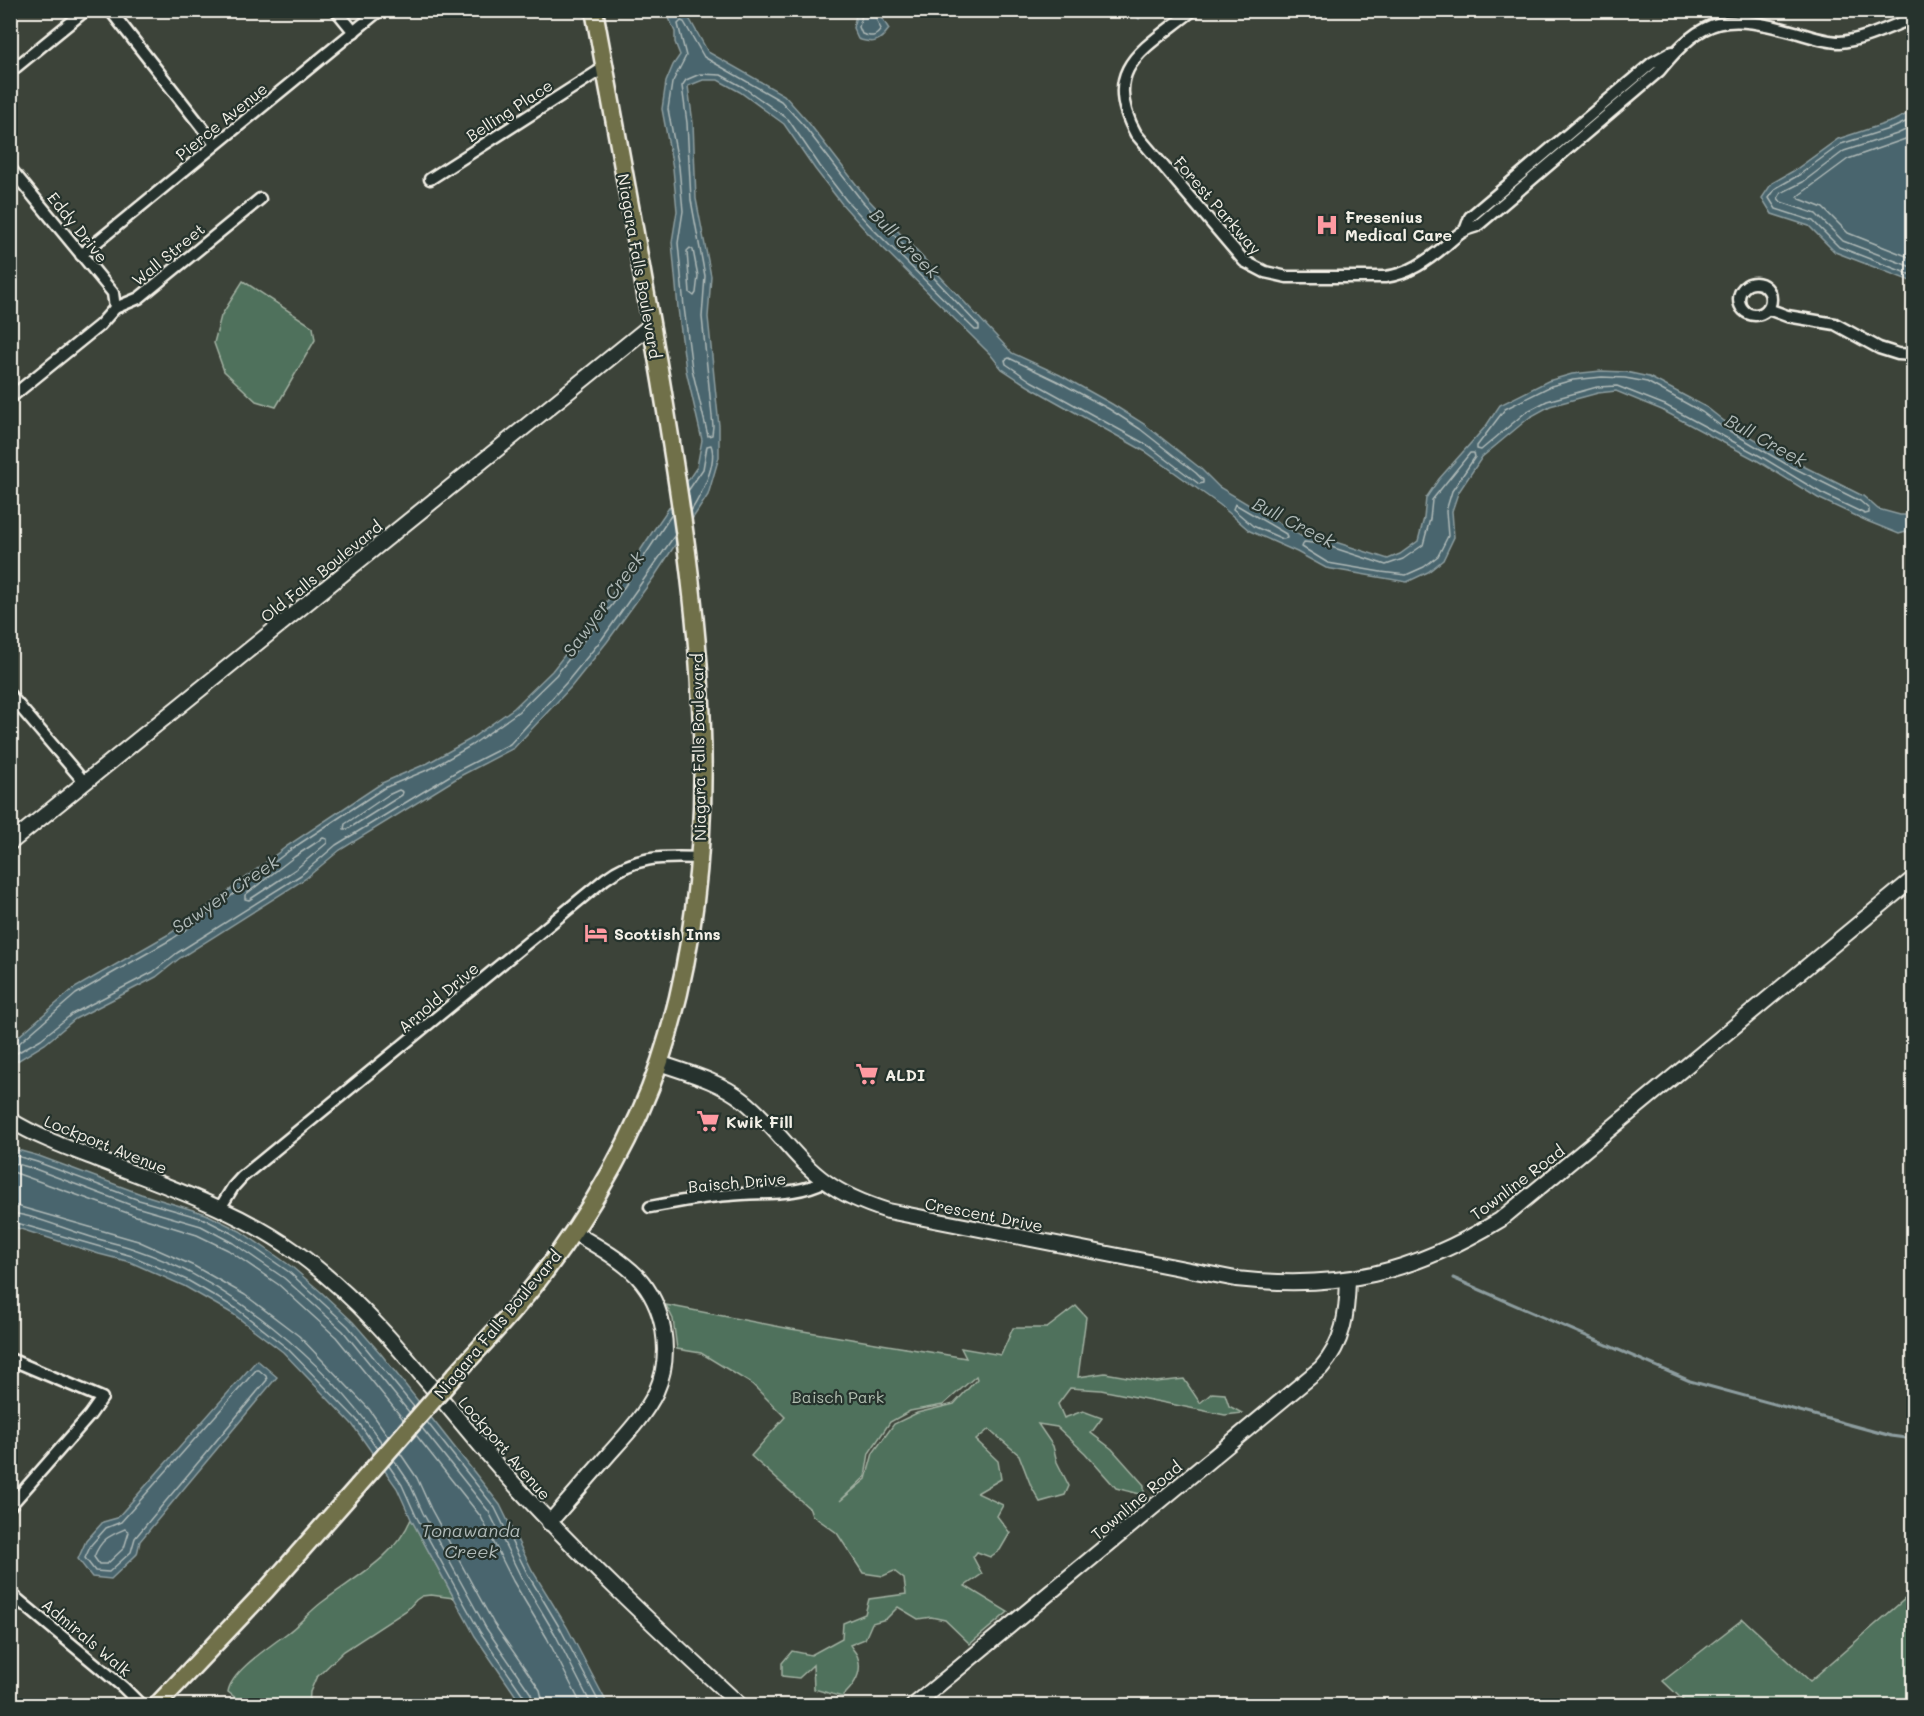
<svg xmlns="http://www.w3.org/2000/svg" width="1924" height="1716" font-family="Mali,sans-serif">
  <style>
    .green { fill: #4f715c; stroke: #a2b1a2; stroke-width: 1.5; fill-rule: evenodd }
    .water { fill: #48656e; stroke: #8d9d9f; stroke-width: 1.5 }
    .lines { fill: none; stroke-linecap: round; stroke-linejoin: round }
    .shore { stroke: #afb9b7; stroke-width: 1.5 }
    .stream { stroke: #8d9d9f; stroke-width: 3 }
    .minor-casing { stroke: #f4f1e8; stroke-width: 15 }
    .tertiary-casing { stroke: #f4f1e8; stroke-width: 18 }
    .primary-casing { stroke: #f4f1e8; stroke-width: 21 }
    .minor { stroke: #26332d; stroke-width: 10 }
    .tertiary { stroke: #26332d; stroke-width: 14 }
    .primary { stroke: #70704a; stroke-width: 16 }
    .primary-bridge-casing { stroke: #f4f1e8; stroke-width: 21; stroke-linecap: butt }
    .primary-bridge { stroke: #70704a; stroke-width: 16 }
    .labels { text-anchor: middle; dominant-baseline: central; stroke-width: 4.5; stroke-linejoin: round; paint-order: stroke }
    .street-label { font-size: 16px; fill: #f4f1e8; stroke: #26332d }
    .poi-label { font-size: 16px; font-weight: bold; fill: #f4f1e8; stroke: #26332d; text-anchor: start }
    .park-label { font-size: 16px; fill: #b2beb0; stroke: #26332d }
    .water-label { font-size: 18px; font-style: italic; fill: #afb9b7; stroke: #26332d }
  </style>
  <rect width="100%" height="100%" fill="#3c4339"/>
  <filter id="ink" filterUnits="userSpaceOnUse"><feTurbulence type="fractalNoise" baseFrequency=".0167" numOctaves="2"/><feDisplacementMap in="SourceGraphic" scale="12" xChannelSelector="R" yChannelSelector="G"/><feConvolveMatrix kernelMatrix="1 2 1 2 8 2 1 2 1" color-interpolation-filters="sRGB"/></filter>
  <g filter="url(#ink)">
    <!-- green -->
    <g class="green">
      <polygon points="243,281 313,327 315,340 276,407 256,401 224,371 214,343 221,316"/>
      <path d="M666,1305L791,1329L966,1358L961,1348L1001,1355L1013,1328H1047L1076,1306L1086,1317L1078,1377L1105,1373L1156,1382L1184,1379L1200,1403L1212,1393L1225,1394L1229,1406L1242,1413L1225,1415L1101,1390L1070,1388L1058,1404L1064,1418L1083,1411L1102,1418L1091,1433L1112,1449L1144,1485V1495L1116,1488L1085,1453L1057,1427L1038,1424L1053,1446L1057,1462L1069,1486L1065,1495L1040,1502L1031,1486L1019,1455L989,1429L976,1440L998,1461L1001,1479L977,1493L1003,1505L997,1516L1010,1533L1000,1550L990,1557L977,1552L973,1557L982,1574L965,1586L1008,1612L970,1644L945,1620L931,1617L918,1619L898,1607L886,1619L872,1623L865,1639L850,1645C852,1649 857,1653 858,1658C863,1673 853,1687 842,1697L814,1689L813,1665L799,1678L782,1676V1663L792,1651L811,1655L842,1638L843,1623L865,1614L869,1599L906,1594L904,1579L894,1571L883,1576L863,1573L837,1533L812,1515L810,1509L751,1456L785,1417L752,1384L701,1353L677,1349L673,1319ZM976,1376L977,1379L954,1404L917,1413L894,1424L873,1453L866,1479L840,1501L865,1477L869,1453L890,1422L910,1411L943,1405Z"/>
      <path d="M411,1519L454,1598L431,1595L422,1596L416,1600L407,1610L344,1651L316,1678L310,1692L309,1705H245L228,1692C231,1671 271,1646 286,1634C299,1625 308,1613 321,1603C353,1578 395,1558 411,1519Z"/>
      <polygon points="1913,1592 1913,1705 1688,1705 1663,1681 1743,1619 1810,1681"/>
    </g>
    <!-- water -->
    <g class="water">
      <path d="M884,10L882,18L889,29C879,43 873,44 858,39L853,28L857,11Z"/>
      <polygon points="666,11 685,11 708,52 784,95 808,122 866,197 1012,353 1060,375 1112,404 1144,424 1200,468 1219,487 1301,536 1323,538 1388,559 1400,554 1418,541 1424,518 1426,498 1439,479 1486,426 1500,405 1548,381 1572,374 1601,371 1626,372 1649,377 1706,407 1724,421 1789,459 1863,496 1878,509 1900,515 1913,515 1913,530 1899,534 1867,521 1818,498 1758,461 1662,410 1616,391 1598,393 1550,406 1530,417 1482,457 1458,493 1452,511 1454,537 1443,560 1428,572 1407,582 1326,568 1297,552 1250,531 1220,505 1146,452 1028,386 1002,369 990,354 867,232 842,204 815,169 784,124 740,92 718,80 703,80 688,86 693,123 696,199 711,276 708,317 719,426 719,457 708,495 654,577 607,642 571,687 514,748 462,775 340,850 305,879 180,958 156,977 75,1019 45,1044 11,1065 11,1043 73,989 169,934 196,916 287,846 382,783 428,763 469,740 514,708 552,671 608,600 653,531 697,467 702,440 686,370 678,308 672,242 677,211 673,168 662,109 666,82 673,65 680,55 675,42 675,32"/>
      <polygon points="1913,111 1913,282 1835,252 1809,226 1772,214 1762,198 1772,183 1795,170 1838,139 1893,121"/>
      <polygon points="10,1148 39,1156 141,1194 206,1214 240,1231 268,1250 292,1267 321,1292 353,1322 381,1354 500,1505 532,1570 567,1627 608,1705 522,1705 475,1636 411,1519 397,1488 352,1424 283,1352 233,1314 184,1286 130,1262 99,1254 11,1226"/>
      <polygon points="257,1360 277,1377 140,1541 137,1554 111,1579 92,1577 78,1559 86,1541 103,1522 117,1518"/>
    </g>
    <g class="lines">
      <!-- shore -->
      <g class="shore">
        <path d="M863,10L859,27L862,34C871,37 876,38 881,29L876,19L878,10"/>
        <polygon points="681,21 684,22 704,57 781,101 804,126 862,201 979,326 979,330 975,330 872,228 846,200 820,166 788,119 743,87 721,75 700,74 686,80 682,86 687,123 691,200 705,276 702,317 713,426 712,435 708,436 692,369 684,307 678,243 683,211 679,167 668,109 672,83 686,56 678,24"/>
        <polyline points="1914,118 1895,127 1841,144 1799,175 1776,188 1769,198 1776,209 1813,221 1839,247 1914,276"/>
        <polyline points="1914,126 1897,134 1844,151 1803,182 1781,193 1778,198 1781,202 1816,214 1843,241 1914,268"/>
        <polyline points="1914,136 1848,159 1798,196 1800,199 1823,208 1848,233 1914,259"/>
        <polygon points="690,248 693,250 698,276 696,293 694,296 690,293 687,251"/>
        <polygon points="1009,358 1057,381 1109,409 1140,429 1196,473 1203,480 1203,483 1199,484 1149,446 1031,381 1006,364 1005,360"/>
        <polygon points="1602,377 1625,378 1647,382 1702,412 1721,426 1786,464 1860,501 1869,509 1869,513 1865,514 1821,493 1760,456 1665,405 1617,386 1597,387 1547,401 1526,412 1481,450 1477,449 1477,446 1505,409 1551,386 1573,380"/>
        <polygon points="1470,453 1474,453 1475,457 1452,491 1446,511 1448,536 1438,556 1424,567 1406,575 1381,572 1328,563 1302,547 1304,542 1322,544 1386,565 1403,559 1423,545 1430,519 1432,500"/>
        <path d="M688,491L703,469L707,446L711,445C718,463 701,495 691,511"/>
        <polygon points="1235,504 1286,534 1287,538 1283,539 1253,526 1233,509"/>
        <polygon points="399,790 403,792 402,795 348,829 344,829 345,824 388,795"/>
        <polygon points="323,838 327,839 327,843 296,869 249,900 245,899 245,895 294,857"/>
        <polyline points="10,1047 17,1045 76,994 172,939 199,921 290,850 384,788 432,768 472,745 518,712 556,675 613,604 672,514"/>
        <polyline points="10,1057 41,1039 72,1014 153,972 177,953 301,875 336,845 459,770 510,744 566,683 602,639 675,535"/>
        <polyline points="10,1154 37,1162 139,1200 204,1219 237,1236 289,1272 348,1326 414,1407"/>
        <polyline points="10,1162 35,1169 136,1207 201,1226 233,1243 284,1278 343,1331 409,1412"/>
        <polyline points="10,1171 133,1215 197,1235 228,1250 279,1285 336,1337 403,1419"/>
        <polyline points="10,1204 138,1241 194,1266 245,1295 299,1336 369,1409 388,1436"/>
        <path d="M10,1213C31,1214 64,1229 85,1235C101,1241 118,1243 134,1249C230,1281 325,1361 382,1443"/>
        <polyline points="10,1221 132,1256 187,1280 237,1309 287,1348 357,1420 377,1449"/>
        <polygon points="256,1370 259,1370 266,1376 267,1380 135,1538 131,1552 109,1572 95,1571 85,1558 91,1545 106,1528 121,1522"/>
        <polyline points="427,1422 495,1508 527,1573 561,1630 601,1706"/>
        <polyline points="422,1428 489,1512 521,1577 555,1634 592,1706"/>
        <polyline points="416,1435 481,1517 513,1581 547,1638 582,1706"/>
        <polyline points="400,1453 417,1478 431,1509 494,1624 540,1690 544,1706"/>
        <polyline points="394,1460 409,1482 423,1513 486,1628 531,1694 535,1706"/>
        <polyline points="389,1466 402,1485 416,1516 480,1632 525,1698 527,1706"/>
        <path d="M125,1529L129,1532L124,1548L107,1564H99L94,1557C101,1539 109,1536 125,1529Z"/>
      </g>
      <!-- stream -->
      <g class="stream">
        <polyline points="1132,10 1139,18"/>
        <polyline points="882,18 899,10"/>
        <polyline points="1453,1278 1690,1381 1891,1436 1914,1439"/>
      </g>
      <!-- minor casing -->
      <g class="minor-casing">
        <g id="minor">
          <polyline points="110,10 215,144"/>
          <polyline points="336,10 354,32"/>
          <path d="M1193,10C1146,48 1099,67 1136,134L1244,261L1265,272L1287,277H1385C1409,274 1427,261 1445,246C1455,237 1463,229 1477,226L1659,71C1705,14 1728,14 1795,32C1809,36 1825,42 1840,42C1865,40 1890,26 1914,18"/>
          <polyline points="10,72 86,10"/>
          <polyline points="10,168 113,293 115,308"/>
          <polyline points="430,179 605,67"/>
          <polyline points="1466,228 1470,217 1652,63 1672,52"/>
          <polyline points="81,255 380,10"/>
          <circle cx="1755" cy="299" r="16"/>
          <polyline points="1768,309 1787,316 1835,324 1879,348 1898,354 1914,355"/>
          <polyline points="10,398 100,325 115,308 139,298 260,199"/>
          <polyline points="10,695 85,783"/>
          <path d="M650,1207C676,1202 702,1197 729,1195C762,1191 794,1197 825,1181"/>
          <path d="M220,1208L233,1187L242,1177L605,879C637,855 662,857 700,858"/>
          <polyline points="10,1359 102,1398 90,1415 10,1506"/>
          <polyline points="10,1593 123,1687 142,1706"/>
        </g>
      </g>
      <!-- tertiary casing -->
      <g class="tertiary-casing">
        <g id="tertiary">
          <polyline points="10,843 651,325"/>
          <path d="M659,1063C688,1073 719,1081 743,1100C774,1124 794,1159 826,1182C845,1196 866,1204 888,1211L1236,1279C1340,1290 1411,1274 1500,1220L1914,878"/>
          <path d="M10,1120C39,1138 71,1149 102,1161C168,1187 238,1210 296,1252C379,1312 438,1399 505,1474C579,1556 660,1631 741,1706"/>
          <path d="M549,1523C569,1500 589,1477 609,1454C626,1435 645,1415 656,1392C673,1354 665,1306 637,1276C619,1258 595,1245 573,1232"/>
          <path d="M913,1706L1321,1368C1344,1342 1347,1314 1348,1280"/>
        </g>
      </g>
      <!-- primary casing -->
      <g class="primary-casing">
        <g id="primary">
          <path d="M456,1374C483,1344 512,1314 537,1282C588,1216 633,1141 660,1061C733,841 698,604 661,381C640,257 617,134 594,10"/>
          <polyline points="156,1706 266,1590 358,1486"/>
        </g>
      </g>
      <!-- minor -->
      <use href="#minor" class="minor"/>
      <!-- tertiary -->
      <use href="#tertiary" class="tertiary"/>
      <!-- primary -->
      <use href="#primary" class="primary"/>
      <!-- primary-bridge casing -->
      <g class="primary-bridge-casing">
        <polyline id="primary-bridge" points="358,1486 456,1374"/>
      </g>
      <!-- primary-bridge -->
      <use href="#primary-bridge" class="primary-bridge"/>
    </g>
  </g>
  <!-- icons -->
  <defs>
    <g id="hospital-bare" transform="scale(1.8)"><path d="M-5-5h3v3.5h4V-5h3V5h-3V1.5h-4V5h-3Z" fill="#ff9aa2" stroke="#26332d" stroke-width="2.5" paint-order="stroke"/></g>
    <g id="hotel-bare" transform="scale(1.8)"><path d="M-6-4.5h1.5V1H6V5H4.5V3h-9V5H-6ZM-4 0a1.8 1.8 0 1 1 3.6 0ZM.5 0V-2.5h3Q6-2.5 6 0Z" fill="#ff9aa2" stroke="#26332d" stroke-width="2.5" paint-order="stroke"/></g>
    <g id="supermarket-bare" transform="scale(1.8)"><path d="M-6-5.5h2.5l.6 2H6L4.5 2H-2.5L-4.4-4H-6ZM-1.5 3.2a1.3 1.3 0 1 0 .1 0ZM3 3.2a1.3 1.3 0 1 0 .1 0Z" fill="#ff9aa2" stroke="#26332d" stroke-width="2.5" paint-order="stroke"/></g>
  </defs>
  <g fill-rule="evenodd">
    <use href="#hospital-bare" x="1327" y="225"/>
    <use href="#hotel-bare" x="596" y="933"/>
    <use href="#supermarket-bare" x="867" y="1074"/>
    <use href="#supermarket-bare" x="708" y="1121"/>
  </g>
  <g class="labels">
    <!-- street labels -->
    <g class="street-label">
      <text transform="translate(509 110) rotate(-33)">Belling Place</text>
      <text transform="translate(221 121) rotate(-39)">Pierce Avenue</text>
      <text transform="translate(1218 205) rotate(49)">Forest Parkway</text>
      <text transform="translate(78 227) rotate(51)">Eddy Drive</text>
      <text transform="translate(168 254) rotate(-39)">Wall Street</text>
      <text transform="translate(640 266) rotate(80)">Niagara Falls Boulevard</text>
      <text transform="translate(321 571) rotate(-39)">Old Falls Boulevard</text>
      <text transform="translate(698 747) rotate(-91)">Niagara Falls Boulevard</text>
      <text transform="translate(438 997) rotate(-40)">Arnold Drive</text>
      <text transform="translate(106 1144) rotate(22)">Lockport Avenue</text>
      <text transform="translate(737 1182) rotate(-5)">Baisch Drive</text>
      <text transform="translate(1517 1182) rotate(-37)">Townline Road</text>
      <text transform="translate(984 1214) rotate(11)">Crescent Drive</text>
      <text transform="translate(497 1324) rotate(-50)">Niagara Falls Boulevard</text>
      <text transform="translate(505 1448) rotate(49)">Lockport Avenue</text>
      <text transform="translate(1136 1500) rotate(-40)">Townline Road</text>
      <text transform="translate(87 1637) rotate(40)">Admirals Walk</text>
    </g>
    <!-- poi labels -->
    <g class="poi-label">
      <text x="1345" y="216">Fresenius<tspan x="1345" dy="18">Medical Care</tspan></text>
      <text x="614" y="933">Scottish Inns</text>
      <text x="885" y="1074">ALDI</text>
      <text x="726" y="1121">Kwik Fill</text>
    </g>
    <!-- park labels -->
    <g class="park-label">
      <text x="838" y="1396">Baisch Park</text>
    </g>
    <!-- water labels -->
    <g class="water-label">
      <text transform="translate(905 243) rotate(45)">Bull Creek</text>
      <text transform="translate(1766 440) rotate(29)">Bull Creek</text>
      <text transform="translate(1294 522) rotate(27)">Bull Creek</text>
      <text transform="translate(603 604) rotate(-54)">Sawyer Creek</text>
      <text transform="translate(225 894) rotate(-34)">Sawyer Creek</text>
      <text x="471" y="1530">Tonawanda<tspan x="471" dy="21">Creek</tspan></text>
    </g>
  </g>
  <!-- margin -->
  <rect width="1924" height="1716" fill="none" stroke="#26332d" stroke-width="36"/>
  <rect x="18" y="18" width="1888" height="1680" fill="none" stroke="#f4f1e8" stroke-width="2" filter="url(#ink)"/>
</svg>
